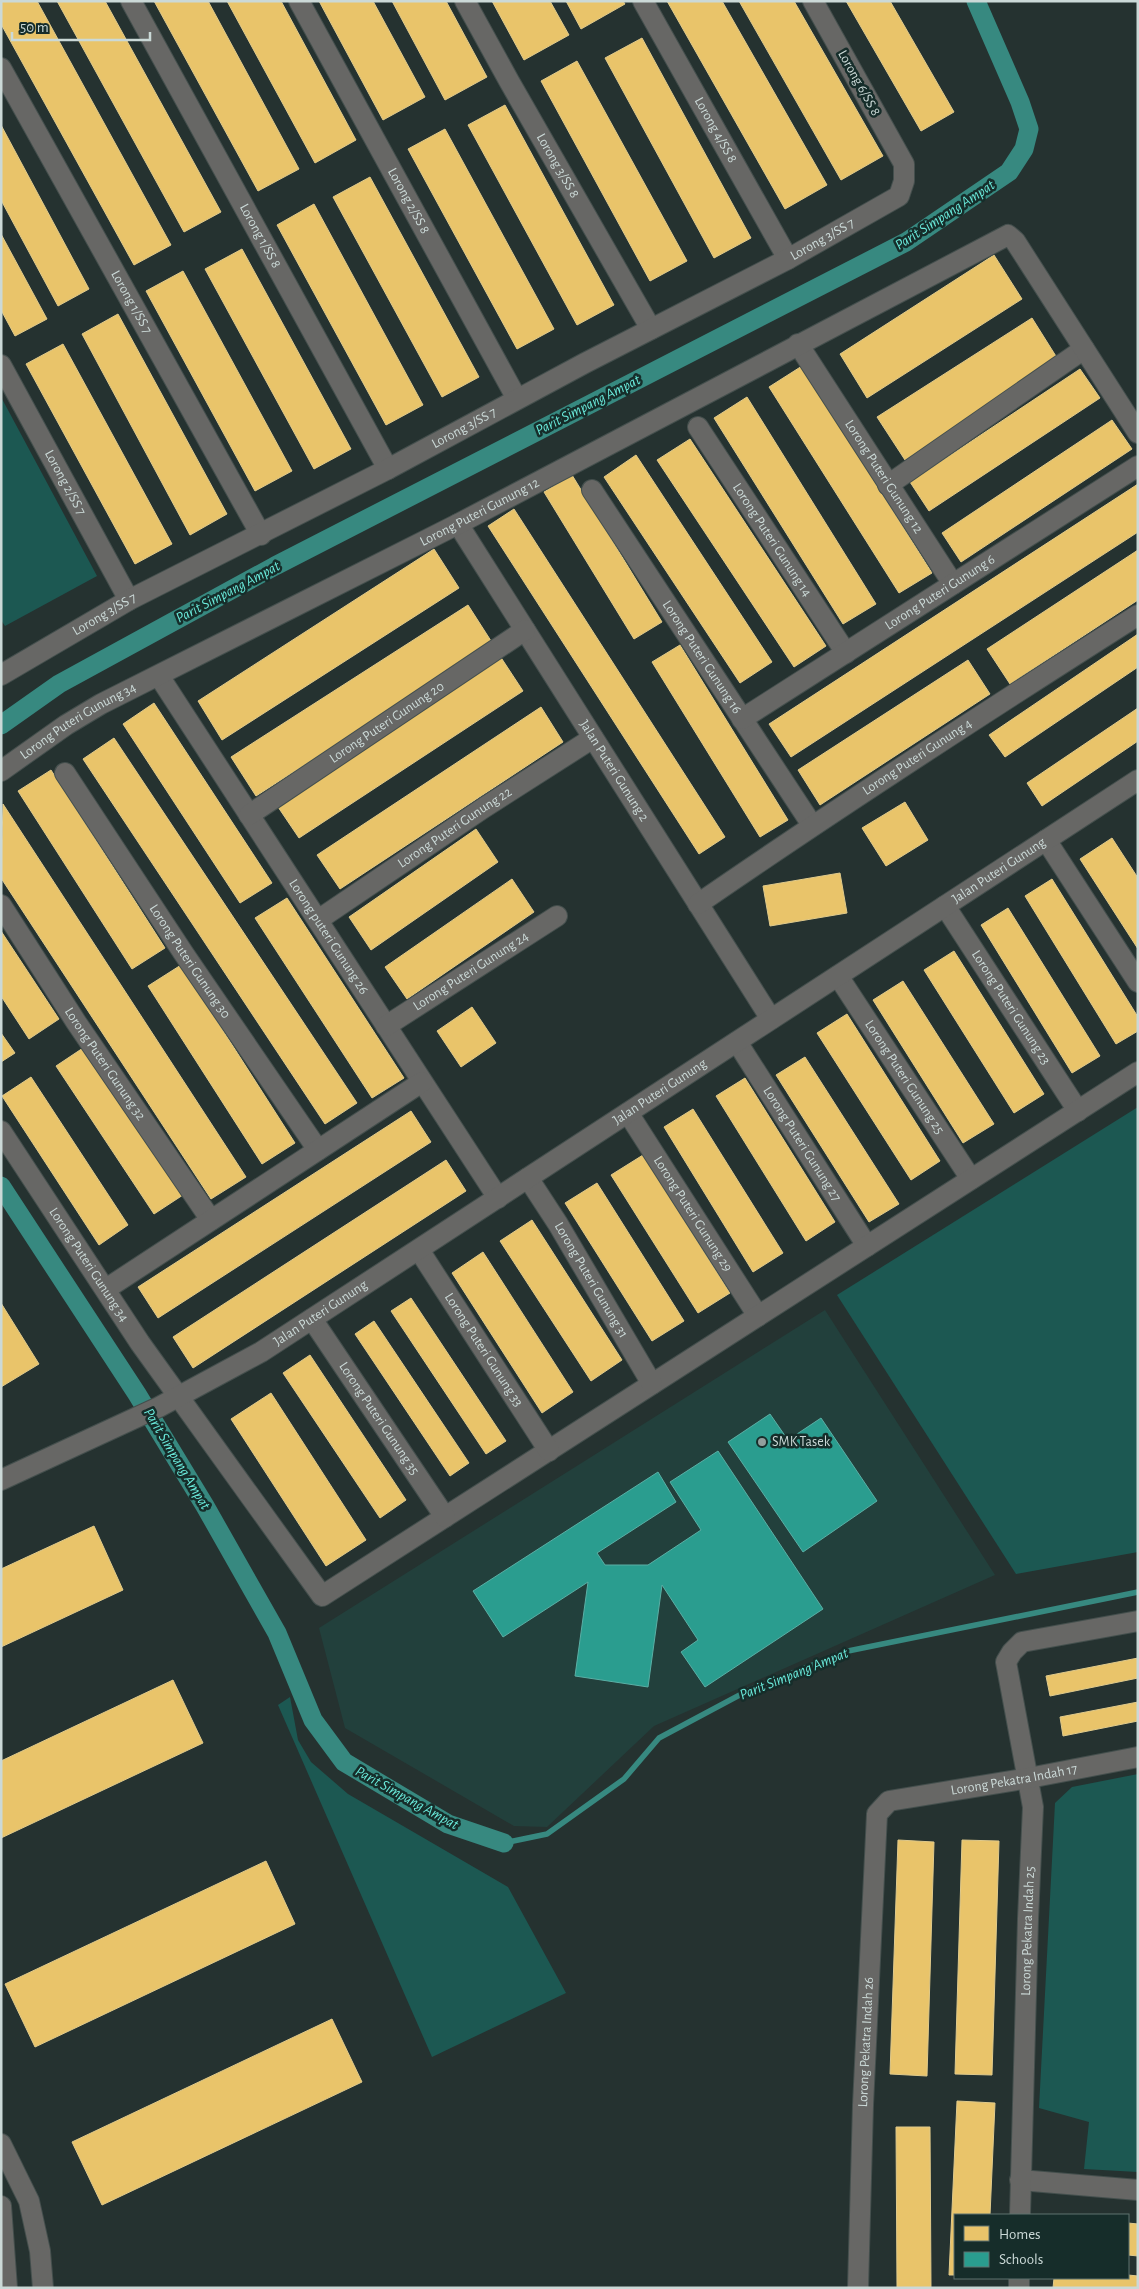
<svg xmlns="http://www.w3.org/2000/svg" width="1139" height="2289" font-family="'Alegreya Sans',sans-serif">
  <style>
    .built { fill: #22403c }
    .green { fill: #1c5852 }
    .homes { fill: #e9c46a; stroke: #e0ca8b }
    .schools { fill: #2a9d8f; stroke: #5aafa5 }
    .lines { fill: none; stroke-linecap: round; stroke-linejoin: round }
    .stream { stroke: #378980; stroke-width: 5.5 }
    .canal { stroke: #378980; stroke-width: 19 }
    .minor-casing { stroke: #444f4d; stroke-width: 22 }
    .minor { stroke: #676765; stroke-width: 20 }
    .poi-dot { fill: #919f9d; stroke: #162d2a; stroke-width: 2 }
    .labels { text-anchor: middle; dominant-baseline: central; stroke-width: 5; stroke-linejoin: round; paint-order: stroke }
    .street-label { font-size: 14px; fill: #cbd9d7; stroke: #162d2a }
    .poi-label { font-size: 14px; fill: #cbd9d7; stroke: #162d2a; text-anchor: start }
    .water-label { font-size: 15px; font-style: italic; fill: #6aeadb; stroke: #162d2a }
  </style>
  <rect width="100%" height="100%" fill="#253230"/>
  <!-- built -->
  <polygon class="built" points="825,1310 995,1575 654,1726 547,1827 514,1826 345,1728 319,1628"/>
  <!-- green -->
  <g class="green">
    <polygon points="1,397 97,576 5,626 1,620"/>
    <polygon points="1138,1107 1138,1552 1016,1574 837,1295"/>
    <polygon points="290,1697 298,1740 311,1762 348,1794 508,1887 566,1993 432,2057 278,1705"/>
    <polygon points="1138,1774 1138,2172 1084,2169 1089,2122 1039,2108 1055,1803 1072,1787"/>
  </g>
  <!-- homes -->
  <g class="homes">
    <polygon points="1,1 37,1 171,245 134,265 1,24"/>
    <polygon points="57,1 105,1 221,212 184,232"/>
    <polygon points="154,1 208,1 299,169 258,191"/>
    <polygon points="227,1 281,1 356,140 315,163"/>
    <polygon points="319,1 373,1 425,97 383,120"/>
    <polygon points="392,1 446,1 487,77 445,100"/>
    <polygon points="492,1 550,1 569,35 524,60"/>
    <polygon points="566,1 623,1 625,4 581,29"/>
    <polygon points="667,1 722,1 827,185 785,209"/>
    <polygon points="739,1 794,1 883,156 841,180"/>
    <polygon points="846,1 890,1 954,112 921,131"/>
    <polygon points="642,38 751,238 714,258 605,58"/>
    <polygon points="577,61 687,261 650,281 541,81"/>
    <polygon points="505,105 614,305 577,325 468,125"/>
    <polygon points="1,125 89,289 58,306 1,200"/>
    <polygon points="445,129 554,329 517,349 408,149"/>
    <polygon points="370,177 479,377 442,397 333,197"/>
    <polygon points="314,204 423,405 386,425 277,225"/>
    <polygon points="1,234 47,319 15,336 1,310"/>
    <polygon points="242,249 351,449 314,469 205,269"/>
    <polygon points="994,255 1022,299 867,398 840,354"/>
    <polygon points="183,271 292,471 255,491 146,291"/>
    <polygon points="118,314 227,514 190,535 82,334"/>
    <polygon points="1032,318 1059,361 905,460 877,417"/>
    <polygon points="63,344 172,544 135,564 26,364"/>
    <polygon points="802,366 932,573 899,593 769,387"/>
    <polygon points="1080,369 1100,398 929,511 910,482"/>
    <polygon points="747,397 876,604 843,624 714,418"/>
    <polygon points="1112,420 1132,449 961,562 942,533"/>
    <polygon points="690,439 826,646 794,667 657,460"/>
    <polygon points="636,455 772,662 740,683 604,477"/>
    <polygon points="572,475 662,622 634,639 544,492"/>
    <polygon points="1138,484 1138,532 791,757 769,724"/>
    <polygon points="514,509 725,837 699,854 488,526"/>
    <polygon points="434,549 459,588 222,740 198,701"/>
    <polygon points="1138,550 1138,600 1010,684 987,649"/>
    <polygon points="468,605 493,644 256,796 231,757"/>
    <polygon points="1138,634 1138,667 1005,757 989,735"/>
    <polygon points="680,645 788,820 760,837 652,662"/>
    <polygon points="500,656 523,691 299,838 276,804"/>
    <polygon points="968,660 990,694 820,805 798,770"/>
    <polygon points="154,703 272,883 240,903 123,724"/>
    <polygon points="541,707 563,742 340,889 317,855"/>
    <polygon points="1138,708 1138,741 1042,806 1027,783"/>
    <polygon points="114,738 357,1103 325,1124 83,759"/>
    <polygon points="51,770 165,948 132,969 18,791"/>
    <polygon points="905,802 928,840 886,866 862,828"/>
    <polygon points="3,804 246,1177 211,1199 1,878"/>
    <polygon points="476,829 498,862 371,950 349,917"/>
    <polygon points="1112,838 1138,878 1138,949 1080,859"/>
    <polygon points="840,873 847,913 770,926 763,886"/>
    <polygon points="512,879 534,912 407,999 385,967"/>
    <polygon points="1052,879 1138,1017 1138,1031 1116,1044 1025,896"/>
    <polygon points="287,898 404,1078 372,1098 255,918"/>
    <polygon points="1008,908 1100,1056 1072,1073 981,925"/>
    <polygon points="1,931 59,1019 29,1039 1,996"/>
    <polygon points="954,951 1044,1094 1014,1113 924,970"/>
    <polygon points="181,965 295,1143 262,1164 148,986"/>
    <polygon points="903,981 994,1124 963,1143 873,1000"/>
    <polygon points="472,1007 496,1043 461,1067 437,1031"/>
    <polygon points="847,1014 940,1161 911,1180 817,1033"/>
    <polygon points="1,1033 15,1053 1,1062"/>
    <polygon points="86,1046 183,1195 154,1214 56,1066"/>
    <polygon points="805,1057 899,1204 869,1222 776,1075"/>
    <polygon points="31,1077 128,1225 99,1245 2,1096"/>
    <polygon points="745,1078 835,1222 806,1241 716,1096"/>
    <polygon points="693,1109 783,1253 753,1272 664,1127"/>
    <polygon points="411,1111 431,1142 158,1318 138,1287"/>
    <polygon points="643,1155 730,1293 698,1313 611,1175"/>
    <polygon points="446,1160 466,1191 193,1368 173,1337"/>
    <polygon points="597,1183 684,1321 652,1341 565,1203"/>
    <polygon points="532,1220 622,1360 591,1381 500,1241"/>
    <polygon points="483,1252 573,1392 542,1413 452,1273"/>
    <polygon points="411,1298 506,1441 486,1454 391,1311"/>
    <polygon points="1,1303 39,1364 1,1387"/>
    <polygon points="374,1321 469,1463 450,1476 355,1334"/>
    <polygon points="310,1355 406,1500 380,1518 283,1373"/>
    <polygon points="271,1393 366,1540 326,1566 231,1419"/>
    <polygon points="94,1526 123,1590 1,1647 1,1569"/>
    <polygon points="1138,1658 1138,1678 1050,1696 1046,1676"/>
    <polygon points="173,1680 203,1743 1,1838 1,1761"/>
    <polygon points="1138,1702 1138,1721 1063,1736 1060,1717"/>
    <polygon points="898,1840 934,1842 927,2076 890,2074"/>
    <polygon points="962,1840 999,1841 992,2075 955,2074"/>
    <polygon points="266,1861 295,1924 35,2047 5,1984"/>
    <polygon points="332,2019 362,2082 102,2205 72,2142"/>
    <polygon points="957,2101 995,2103 990,2215 955,2215 955,2275 949,2275"/>
    <polygon points="896,2127 930,2127 931,2288 897,2288"/>
    <polygon points="1128,2223 1138,2224 1138,2256 1128,2255"/>
    <polygon points="1128,2275 1138,2276 1138,2288 1053,2288 1054,2278 1128,2278"/>
  </g>
  <!-- schools -->
  <g class="schools">
    <polygon points="770,1414 788,1440 821,1418 877,1501 803,1552 728,1442"/>
    <polygon points="718,1451 823,1609 705,1687 681,1652 698,1640 662,1585 648,1687 575,1676 588,1582 503,1637 473,1591 658,1472 676,1502 597,1553 605,1565 648,1565 701,1530 670,1482"/>
  </g>
  <g class="lines">
    <!-- stream -->
    <polyline class="stream" points="504,1843 547,1834 624,1779 659,1738 749,1690 848,1651 1138,1592"/>
    <!-- canal -->
    <g class="canal">
      <polyline points="1,725 59,684 275,566 906,242 1009,172 1024,149 1029,129 1020,102 976,1"/>
      <polyline points="1,1186 137,1394 205,1506 277,1633 313,1720 344,1762 448,1824 504,1843"/>
    </g>
    <!-- minor casing -->
    <g class="minor-casing">
      <g id="minor">
        <path id="s1" d="M131,1L388,469"/>
        <path id="s2" d="M299,1L517,399"/>
        <path id="s3" d="M465,1L509,81L651,329"/>
        <path id="s4" d="M643,1L788,259"/>
        <path id="s5" d="M1,68L261,535"/>
        <path id="s6" d="M798,344L953,584"/>
        <path id="s7" d="M1,365L129,600"/>
        <path id="s8" d="M698,427L846,653"/>
        <polyline points="888,485 1084,349"/>
        <path id="s9" d="M592,490L812,825"/>
        <path id="s10" d="M458,524L771,1019"/>
        <path id="s11" d="M1,675L129,600L388,469L585,363L788,259L899,196L904,181V164L813,1"/>
        <path id="s12" d="M159,676L498,1198"/>
        <path id="s13" d="M742,719L1138,466"/>
        <path id="s14" d="M1,771L66,725L101,704L458,524L1008,235L1015,241L1138,433"/>
        <path id="s15" d="M65,773L184,954L318,1150"/>
        <path id="s16" d="M249,815L525,630"/>
        <polyline points="1046,840 1138,982"/>
        <path id="s17" d="M698,904C843,804 990,709 1138,615"/>
        <path id="s18" d="M1,905L76,1022L211,1220"/>
        <path id="s19" d="M945,906L1078,1111"/>
        <path id="s20" d="M318,920L485,807L593,738"/>
        <path id="s21" d="M838,976L971,1179"/>
        <path id="s22" d="M386,1026L557,916"/>
        <path id="s23" d="M737,1042L867,1246"/>
        <path id="s24" d="M628,1113L758,1316"/>
        <path id="s25" d="M1,1131L140,1343L322,1596L1138,1072"/>
        <path id="s26" d="M528,1178L558,1224L652,1384"/>
        <path id="s27" d="M419,1250L549,1451"/>
        <polyline points="106,1289 422,1082"/>
        <path id="s28" d="M312,1319L445,1517"/>
        <path id="s29" d="M1,1480L159,1407L261,1352L1138,780"/>
        <polyline points="1,2144 29,2201 40,2251 43,2288"/>
        <polyline points="1020,2180 1138,2190"/>
        <polyline points="1,2206 7,2288"/>
        <path id="s30" d="M1020,2215L1028,1919L1033,1807L1006,1662L1012,1652L1022,1642L1138,1621"/>
        <path id="s31" d="M858,2288L863,2105L877,1814L889,1801L1029,1778L1138,1757"/>
        <polyline points="1019,2288 1019,2278"/>
      </g>
    </g>
    <!-- minor -->
    <use href="#minor" class="minor"/>
  </g>
  <!-- markers -->
  <circle class="poi-dot" cx="762" cy="1442" r="5"/>
  <g class="labels">
    <!-- street labels -->
    <g class="street-label">
      <text transform="translate(859 83) rotate(61)">Lorong 6/SS 8</text>
      <text stroke="none"><textPath href="#s4" startOffset="148">Lorong 4/SS 8</textPath></text>
      <text stroke="none"><textPath href="#s3" startOffset="189">Lorong 3/SS 8</textPath></text>
      <text stroke="none"><textPath href="#s2" startOffset="228">Lorong 2/SS 8</textPath></text>
      <text stroke="none"><textPath href="#s1" startOffset="268">Lorong 1/SS 8</textPath></text>
      <text stroke="none"><textPath href="#s11" startOffset="930">Lorong 3/SS 7</textPath></text>
      <text stroke="none"><textPath href="#s5" startOffset="268">Lorong 1/SS 7</textPath></text>
      <text stroke="none"><textPath href="#s11" startOffset="525">Lorong 3/SS 7</textPath></text>
      <text stroke="none"><textPath href="#s6" startOffset="158">Lorong Puteri Gunung 12</textPath></text>
      <text stroke="none"><textPath href="#s7" startOffset="134">Lorong 2/SS 7</textPath></text>
      <text stroke="none"><textPath href="#s14" startOffset="545">Lorong Puteri Gunung 12</textPath></text>
      <text stroke="none"><textPath href="#s8" startOffset="135">Lorong Puteri Gunung 14</textPath></text>
      <text stroke="none"><textPath href="#s13" startOffset="235">Lorong Puteri Gunung 6</textPath></text>
      <text stroke="none"><textPath href="#s11" startOffset="120">Lorong 3/SS 7</textPath></text>
      <text stroke="none"><textPath href="#s9" startOffset="200">Lorong Puteri Gunung 16</textPath></text>
      <text stroke="none"><textPath href="#s14" startOffset="92">Lorong Puteri Gunung 34</textPath></text>
      <text stroke="none"><textPath href="#s16" startOffset="166">Lorong Puteri Gunung 20</textPath></text>
      <text stroke="none"><textPath href="#s17" startOffset="264">Lorong Puteri Gunung 4</textPath></text>
      <text stroke="none"><textPath href="#s10" startOffset="292">Jalan Puteri Gunung 2</textPath></text>
      <text stroke="none"><textPath href="#s20" startOffset="165">Lorong Puteri Gunung 22</textPath></text>
      <text stroke="none"><textPath href="#s29" startOffset="1171">Jalan Puteri Gunung</textPath></text>
      <text stroke="none"><textPath href="#s12" startOffset="311">Lorong puteri Gunung 26</textPath></text>
      <text stroke="none"><textPath href="#s15" startOffset="226">Lorong Puteri Gunung 30</textPath></text>
      <text stroke="none"><textPath href="#s22" startOffset="101">Lorong Puteri Gunung 24</textPath></text>
      <text stroke="none"><textPath href="#s19" startOffset="121">Lorong Puteri Gunung 23</textPath></text>
      <text stroke="none"><textPath href="#s18" startOffset="190">Lorong Puteri Gunung 32</textPath></text>
      <text stroke="none"><textPath href="#s21" startOffset="121">Lorong Puteri Gunung 25</textPath></text>
      <text stroke="none"><textPath href="#s29" startOffset="766">Jalan Puteri Gunung</textPath></text>
      <text stroke="none"><textPath href="#s23" startOffset="121">Lorong Puteri Gunung 27</textPath></text>
      <text stroke="none"><textPath href="#s24" startOffset="120">Lorong Puteri Gunung 29</textPath></text>
      <text stroke="none"><textPath href="#s25" startOffset="160">Lorong Puteri Gunung 34</textPath></text>
      <text stroke="none"><textPath href="#s26" startOffset="120">Lorong Puteri Gunung 31</textPath></text>
      <text stroke="none"><textPath href="#s29" startOffset="361">Jalan Puteri Gunung</textPath></text>
      <text stroke="none"><textPath href="#s27" startOffset="119">Lorong Puteri Gunung 33</textPath></text>
      <text stroke="none"><textPath href="#s28" startOffset="120">Lorong Puteri Gunung 35</textPath></text>
      <text stroke="none"><textPath href="#s31" startOffset="619">Lorong Pekatra Indah 17</textPath></text>
      <text stroke="none"><textPath href="#s30" startOffset="284">Lorong Pekatra Indah 25</textPath></text>
      <text stroke="none"><textPath href="#s31" startOffset="246">Lorong Pekatra Indah 26</textPath></text>
    </g>
    <!-- poi labels -->
    <g class="poi-label">
      <text x="772" y="1442">SMK Tasek</text>
    </g>
    <!-- water labels -->
    <g class="water-label">
      <text transform="translate(945 215) rotate(-33)">Parit Simpang Ampat</text>
      <text transform="translate(588 405) rotate(-27)">Parit Simpang Ampat</text>
      <text transform="translate(228 592) rotate(-28)">Parit Simpang Ampat</text>
      <text transform="translate(177 1459) rotate(59)">Parit Simpang Ampat</text>
      <text transform="translate(794 1674) rotate(-22)">Parit Simpang Ampat</text>
      <text transform="translate(407 1798) rotate(29)">Parit Simpang Ampat</text>
    </g>
  </g>
  <!-- border -->
  <rect width="1139" height="2289" fill="none" stroke="#cbd9d7" stroke-width="5"/>
  <!-- legend -->
  <rect x="954" y="2214" width="175" height="65" fill="#162d2a" stroke="#5e726f"/>
  <rect x="964" y="2226" width="25" height="15" fill="#e9c46a" stroke="#5e726f"/>
  <text x="999" y="2239" font-size="15" fill="#cbd9d7">Homes</text>
  <rect x="964" y="2252" width="25" height="15" fill="#2a9d8f" stroke="#5e726f"/>
  <text x="999" y="2264" font-size="15" fill="#cbd9d7">Schools</text>
  <!-- scale -->
  <path d="M12 32v8h138v-8" fill="none" stroke="#cbd9d7" stroke-width="2.5"/>
  <text x="20" y="32" font-size="15" fill="#cbd9d7" stroke="#162d2a" stroke-width="4" paint-order="stroke">50 m</text>
</svg>
